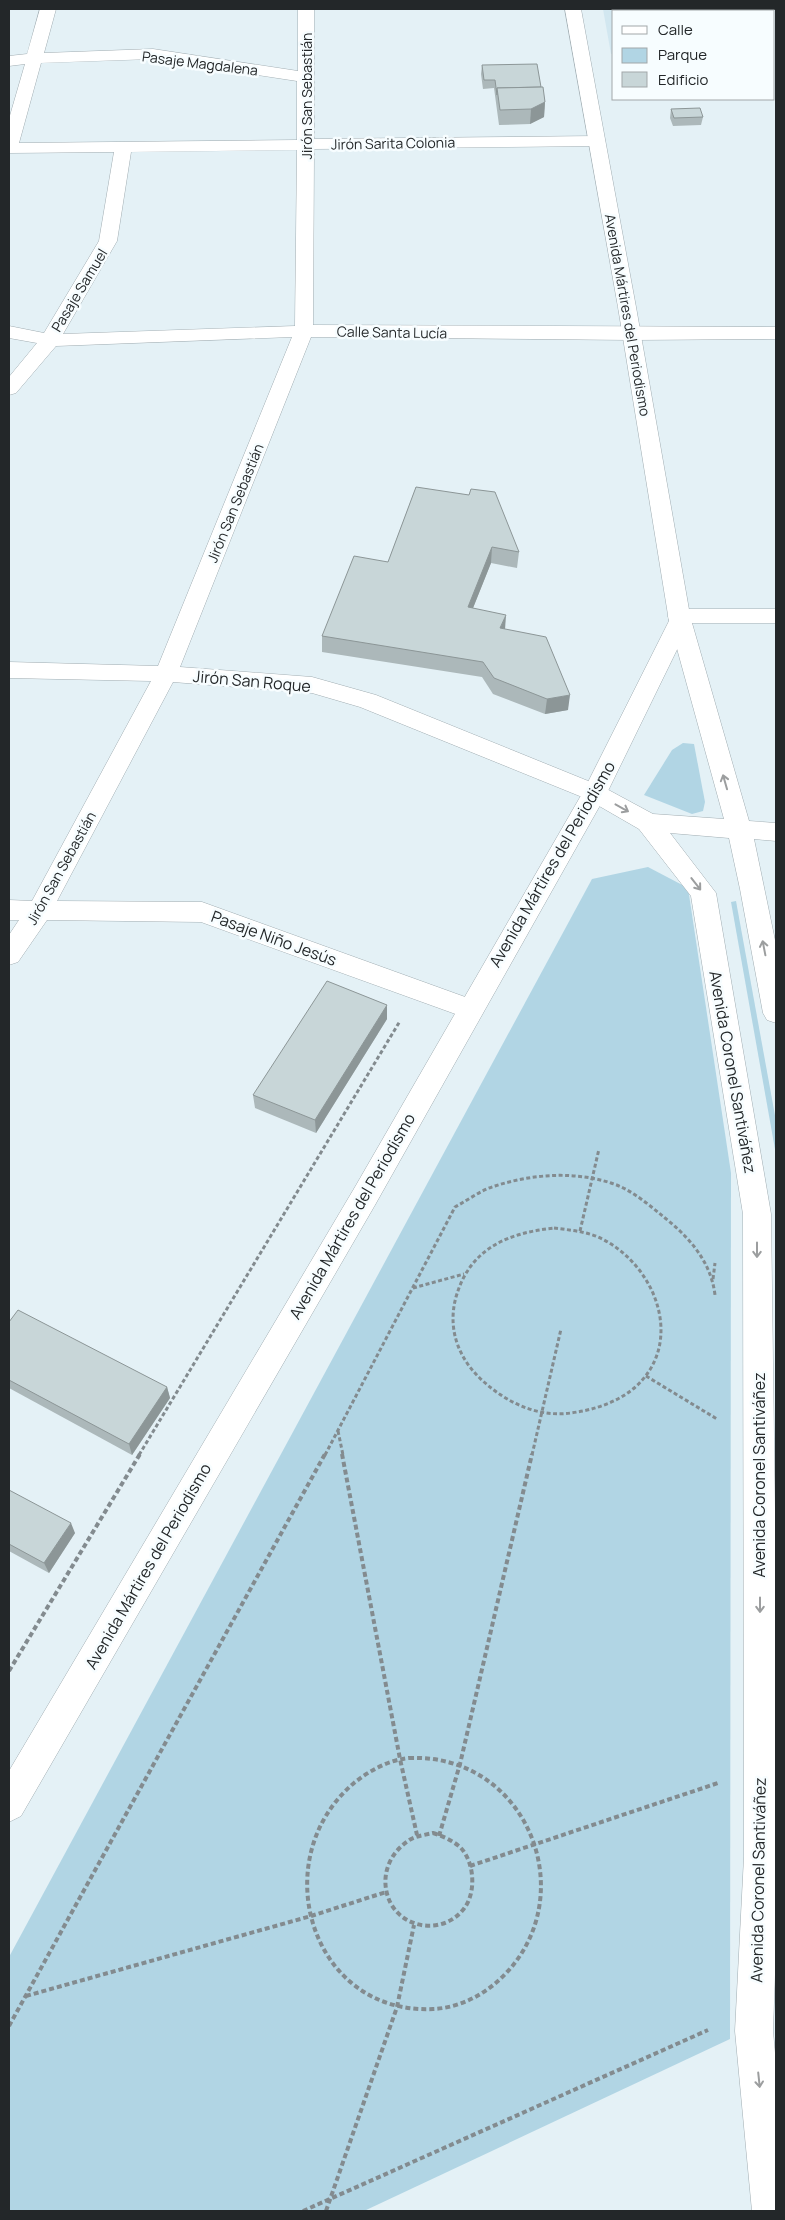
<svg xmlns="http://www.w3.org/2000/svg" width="785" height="2220" font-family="Manrope,sans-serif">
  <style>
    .built { fill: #d2e7f0 }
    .green { fill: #b1d5e4 }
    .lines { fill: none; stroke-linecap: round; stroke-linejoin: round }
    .minor-casing { stroke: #a1adb2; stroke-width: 1 }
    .major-casing { stroke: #a1adb2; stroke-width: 1 }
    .path-far1 { stroke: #838b8f; stroke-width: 3; stroke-dasharray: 4 2.5; stroke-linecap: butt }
    .path { stroke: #838b8f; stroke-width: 4; stroke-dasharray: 5 3; stroke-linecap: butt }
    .minor { fill: #fff; fill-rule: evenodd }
    .major { fill: #fff; fill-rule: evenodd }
    .wall { fill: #acb8ba }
    .shaded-wall { fill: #8c9697 }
    .building { fill: #c8d6d8; stroke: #8c9697 }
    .oneway { stroke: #9c9e9f }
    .labels { text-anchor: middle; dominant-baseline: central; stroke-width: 5; stroke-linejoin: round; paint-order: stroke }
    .far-street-label { font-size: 14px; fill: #232729; stroke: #f7fdff }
    .street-label { font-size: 16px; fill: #232729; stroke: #f7fdff }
  </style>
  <rect width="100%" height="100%" fill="#e4f1f6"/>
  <!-- built -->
  <polygon class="built" points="603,9 716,9 710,11 614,11 614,53 611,54"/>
  <!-- green -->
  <g class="green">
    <polygon points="683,743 694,744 705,802 703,811 692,814 644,795 672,750"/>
    <polygon points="648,867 688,888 731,1173 730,2039 364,2211 9,2211 9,1957 592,879"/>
    <polygon points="736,901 776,1121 776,1155 731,902"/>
  </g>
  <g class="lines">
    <!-- minor casing -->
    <g class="minor-casing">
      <path id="minor" d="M40,9H56L44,53L153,49L298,71V9H314V139L597,136L603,137L605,141L603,145L597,146L314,149L313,325L776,327V339L632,340L311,337L180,667L312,677L376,695L603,787L653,814L724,819L668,616L671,611L679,609H776V623H692L749,821L776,823V841L754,839L776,945V1023L767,1020L763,1013L740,889L729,838L670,833L716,893L771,1214L776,1586V1946L773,2031L776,2064V2211H752L735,2031L744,1857L743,1214L691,896L639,829L587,799L360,707L312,693L173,682L57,901L202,902L479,1002L483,1009L479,1016L470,1019L461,1016L201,922L47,920L18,962L9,965V935L19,920H9V900L32,901L151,681L9,678V662L158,666L292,337L56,346L16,393L9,395V377L37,343L9,338V326L44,333L99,241L114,152L9,153V119L25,64L9,66V56L27,54ZM153,59L297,81V140L19,143L41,63ZM297,150L295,326L63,334L117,241L131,152Z"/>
    </g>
    <!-- major casing -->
    <g class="major-casing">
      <polygon id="major" points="565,9 581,9 636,307 691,621 607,793 375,1205 21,1816 9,1822 9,1771 355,1187 583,792 669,621 618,307"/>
    </g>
    <!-- path-far1 -->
    <g class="path-far1">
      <path d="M554,1228C569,1230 584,1231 598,1237C656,1263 687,1344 633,1389C617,1402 596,1409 577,1412C542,1419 510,1405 484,1382C459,1360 447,1330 456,1297C470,1248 508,1233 554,1228Z"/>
      <polyline points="580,1231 599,1149"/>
      <polyline points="713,1279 715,1263"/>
      <polyline points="413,1288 464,1274"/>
      <polyline points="646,1376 717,1419"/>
      <polyline points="338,1431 343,1455"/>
      <polyline points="139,1455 400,1021"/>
      <path d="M325,1455L455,1207C468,1200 481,1190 495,1186C532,1174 574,1171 611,1183C631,1189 649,1205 665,1218C690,1238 711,1262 715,1295"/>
      <polyline points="532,1455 561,1329"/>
    </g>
    <!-- path -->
    <g class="path">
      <polyline points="342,1454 400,1759 417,1835"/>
      <polyline points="9,1671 140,1454"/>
      <path d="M409,1758C530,1753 586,1902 498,1981C480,1997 457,2008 433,2009C311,2015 264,1859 354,1783C369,1771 388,1760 409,1758Z"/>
      <path d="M433,1833C442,1836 452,1840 460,1847C475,1862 477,1895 462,1911C443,1933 406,1930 391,1904C379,1881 387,1855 408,1841C414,1836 425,1835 433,1833Z"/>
      <polyline points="439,1836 460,1764 532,1454"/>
      <polyline points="470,1866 718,1783"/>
      <polyline points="26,1996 311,1916 386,1892"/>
      <polyline points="9,2026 325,1454"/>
      <polyline points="303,2211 708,2030"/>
      <polyline points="326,2211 397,2007 414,1925"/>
    </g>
    <!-- minor -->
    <use href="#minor" class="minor"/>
    <!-- major -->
    <use href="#major" class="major"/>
  </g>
  <!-- wall -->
  <g class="wall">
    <polygon points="482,65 541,87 545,102 544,117 530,124 499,125 494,88 483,89 481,74"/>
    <polygon points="671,109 703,117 701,125 673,126 670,118"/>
    <polygon points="416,487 519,552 517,568 491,563 473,608 505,629 568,710 545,714 493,694 482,677 322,652 322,636 388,562"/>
    <polygon points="387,1005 387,1019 316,1133 255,1108 253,1095"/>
    <polygon points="9,1322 167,1387 170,1398 132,1455 9,1388"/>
    <polygon points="9,1490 75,1533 49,1573 9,1551"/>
  </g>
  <!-- shaded-wall -->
  <g class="shaded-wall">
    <polygon points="545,102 544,117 530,124 531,109"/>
    <polygon points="492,547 491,563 467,623 468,607"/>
    <polygon points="506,615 505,630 500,628"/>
    <polygon points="570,695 568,710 545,714 547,699"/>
    <polygon points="387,1005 387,1019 316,1133 315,1120"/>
    <polygon points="167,1387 170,1398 132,1455 129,1444"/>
    <polygon points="71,1523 75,1533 49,1573 44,1563"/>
  </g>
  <!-- building -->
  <g class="building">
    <polygon points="537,64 541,87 497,88 497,95 495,80 484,80 482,65"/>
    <polygon points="543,87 545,102 531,109 500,110 497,88"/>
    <polygon points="700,108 703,117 674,118 671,109"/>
    <polygon points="416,487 469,495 471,489 495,492 519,552 492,547 468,607 506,615 500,628 546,637 570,695 547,699 494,678 483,662 322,636 354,556 388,562"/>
    <polygon points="327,981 387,1005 315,1120 253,1095"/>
    <polygon points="18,1310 167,1387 129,1444 9,1380 9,1322"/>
    <polygon points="9,1490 71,1523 44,1563 9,1544"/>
  </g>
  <!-- one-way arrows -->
  <defs><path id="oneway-shaft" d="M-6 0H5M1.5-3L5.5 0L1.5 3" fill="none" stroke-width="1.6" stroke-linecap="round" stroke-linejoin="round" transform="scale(1.25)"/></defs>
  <g class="oneway">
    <use href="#oneway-shaft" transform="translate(725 782) rotate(-106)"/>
    <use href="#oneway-shaft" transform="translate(622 808) rotate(29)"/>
    <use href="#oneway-shaft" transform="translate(696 884) rotate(52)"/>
    <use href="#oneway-shaft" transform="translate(764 948) rotate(-101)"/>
    <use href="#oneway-shaft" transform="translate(757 1250) rotate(90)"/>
    <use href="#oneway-shaft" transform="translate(760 1605) rotate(90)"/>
    <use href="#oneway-shaft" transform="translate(759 2080) rotate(84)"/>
  </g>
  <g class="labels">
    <!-- far-street labels -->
    <g class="far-street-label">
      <text transform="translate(200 63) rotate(7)">Pasaje Magdalena</text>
      <text transform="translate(306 96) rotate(-90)">Jirón San Sebastián</text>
      <text transform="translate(393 143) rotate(-1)">Jirón Sarita Colonia</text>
      <text transform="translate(79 290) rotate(-59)">Pasaje Samuel</text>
      <text transform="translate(628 315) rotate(80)">Avenida Mártires del Periodismo</text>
      <text transform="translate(392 332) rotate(1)">Calle Santa Lucía</text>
      <text transform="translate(235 503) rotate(-68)">Jirón San Sebastián</text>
      <text transform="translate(61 868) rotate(-61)">Jirón San Sebastián</text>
    </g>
    <!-- street labels -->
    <g class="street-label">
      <text transform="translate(252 681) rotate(5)">Jirón San Roque</text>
      <text transform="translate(552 864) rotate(-60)">Avenida Mártires del Periodismo</text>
      <text transform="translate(274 938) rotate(20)">Pasaje Niño Jesús</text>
      <text transform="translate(733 1072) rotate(80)">Avenida Coronel Santiváñez</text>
      <text transform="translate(352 1216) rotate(-60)">Avenida Mártires del Periodismo</text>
      <text transform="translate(759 1475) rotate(-90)">Avenida Coronel Santiváñez</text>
      <text transform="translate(148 1566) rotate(-60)">Avenida Mártires del Periodismo</text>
      <text transform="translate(758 1880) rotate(-89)">Avenida Coronel Santiváñez</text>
    </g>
  </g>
  <!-- border -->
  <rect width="785" height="2220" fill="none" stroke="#232729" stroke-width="20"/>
  <!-- legend -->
  <rect x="612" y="10" width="162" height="90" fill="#f7fdff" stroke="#a2a7a9"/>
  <rect x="622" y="26" width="25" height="8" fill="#ffffff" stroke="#a2a7a9"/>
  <text x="658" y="35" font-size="15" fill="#232729">Calle</text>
  <rect x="622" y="48" width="25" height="15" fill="#b1d5e4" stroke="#a2a7a9"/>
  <text x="658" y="60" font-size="15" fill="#232729">Parque</text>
  <rect x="622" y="72" width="25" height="15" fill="#c8d6d8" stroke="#a2a7a9"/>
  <text x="658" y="85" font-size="15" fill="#232729">Edificio</text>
</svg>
